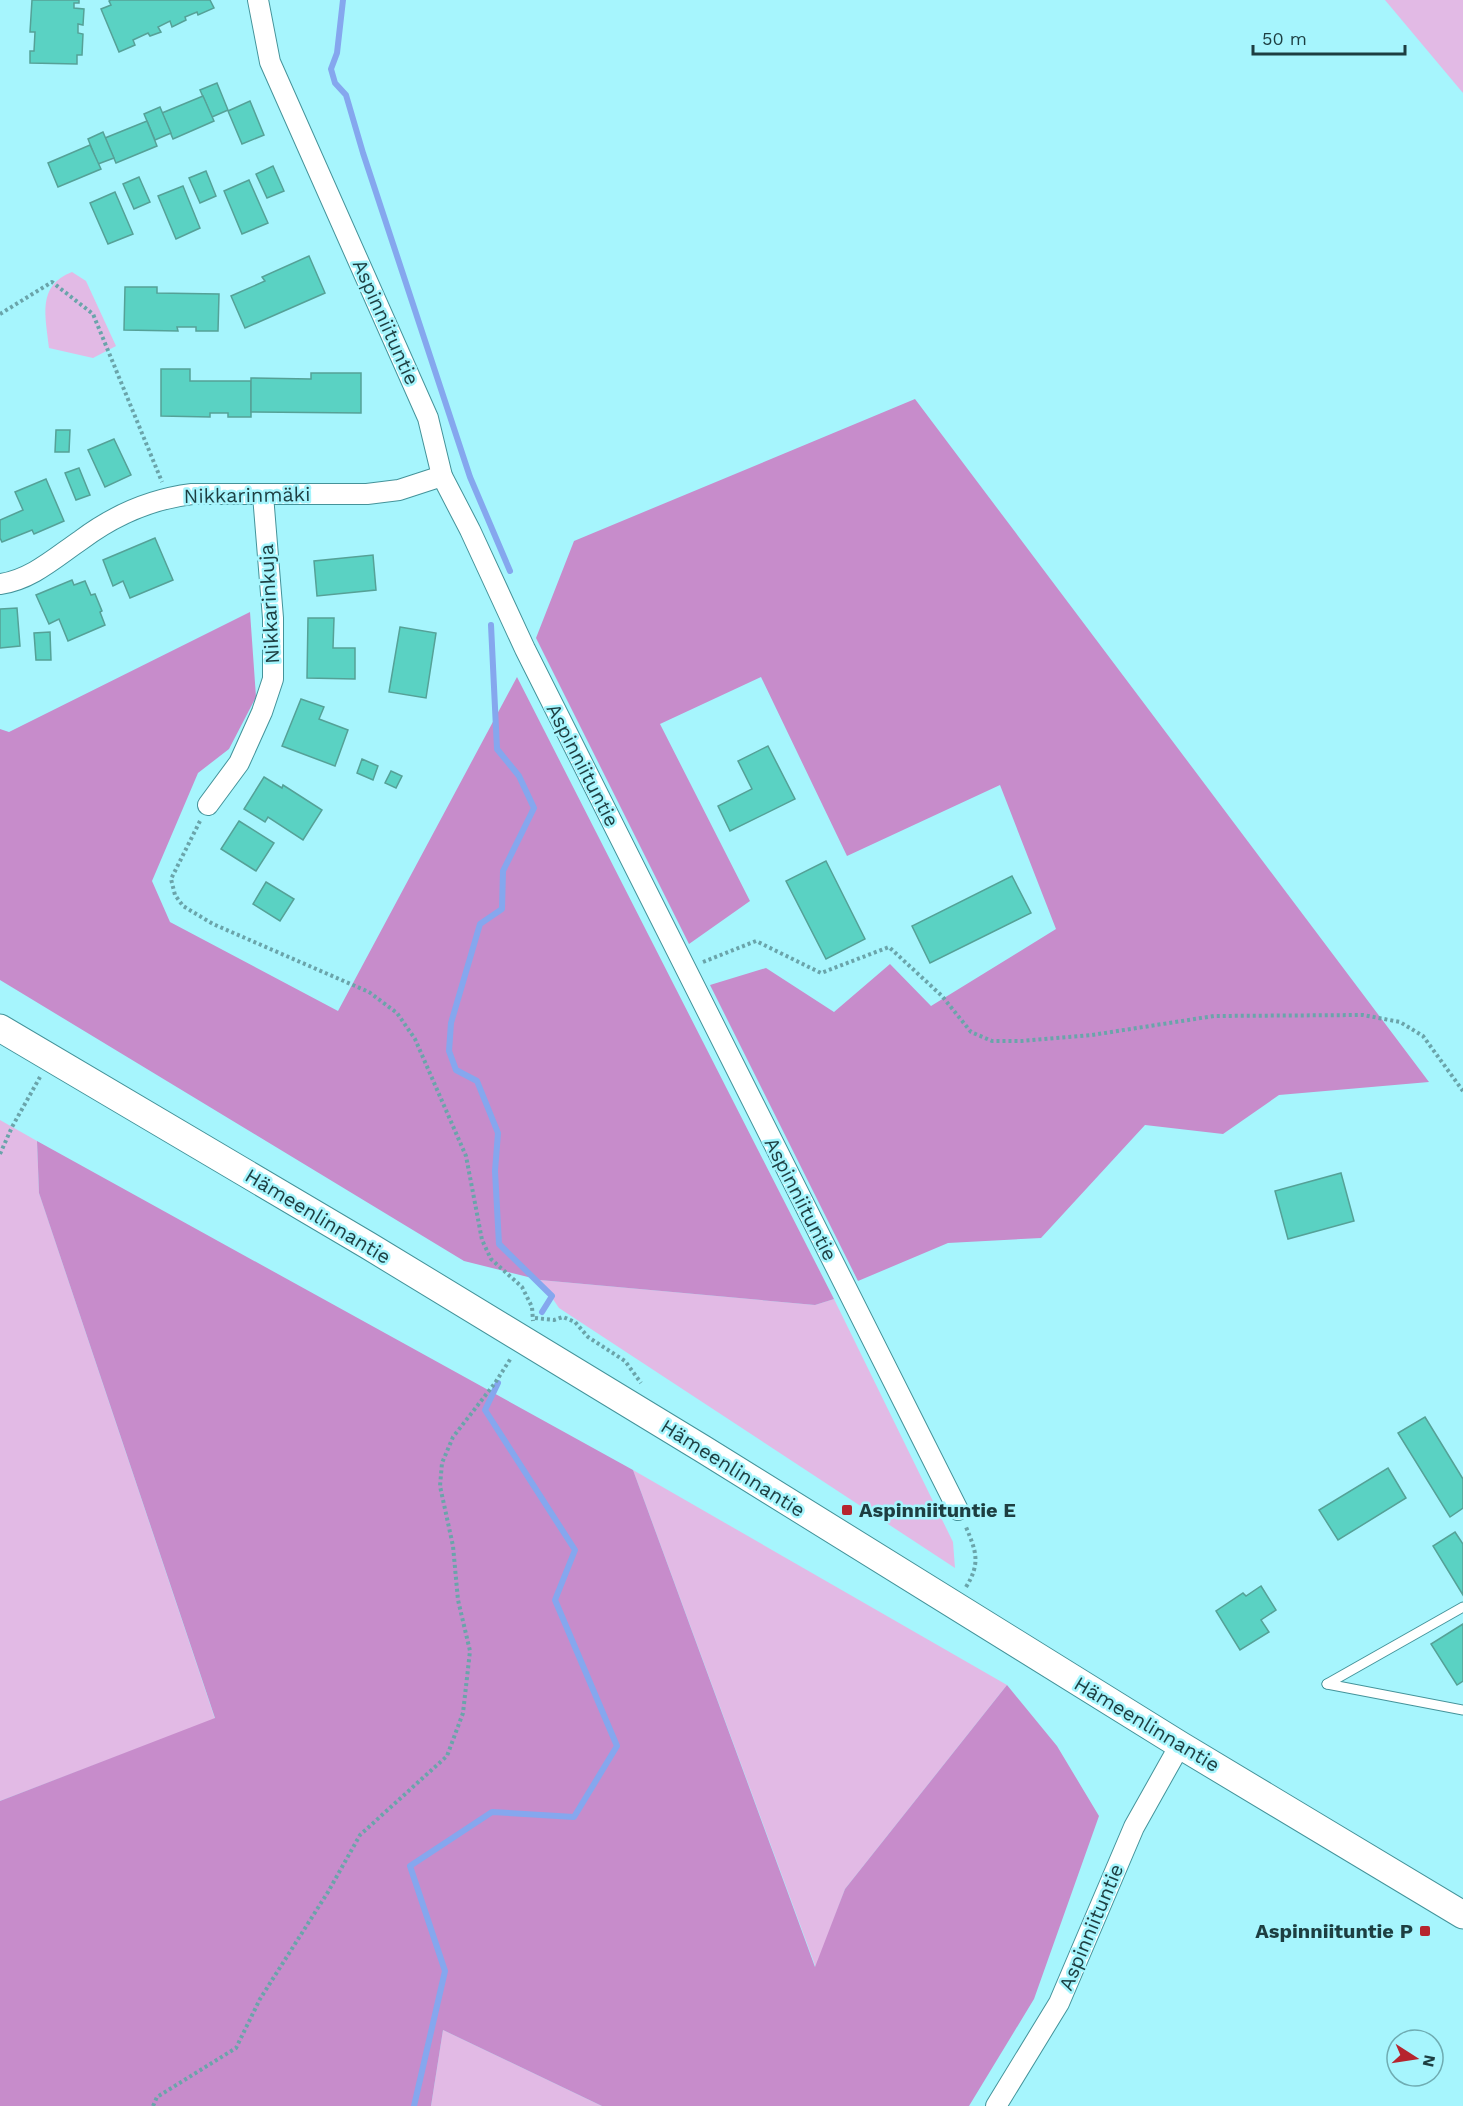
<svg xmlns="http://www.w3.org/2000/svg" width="1463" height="2106" font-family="'Work Sans',sans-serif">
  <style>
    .green { fill: #e2bae5 }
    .forest { fill: #c78ccb }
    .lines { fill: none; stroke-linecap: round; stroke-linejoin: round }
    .stream { stroke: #85a7ee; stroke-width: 6 }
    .building { fill: #5ad2c3; stroke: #55a197; stroke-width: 1.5 }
    .service-casing { stroke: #44939a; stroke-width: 11 }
    .minor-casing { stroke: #44939a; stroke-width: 22 }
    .secondary-casing { stroke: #44939a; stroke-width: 29 }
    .path { stroke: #6aa4aa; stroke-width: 4; stroke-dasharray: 3 3; stroke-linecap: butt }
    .service { stroke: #fff; stroke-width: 9 }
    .minor { stroke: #fff; stroke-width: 20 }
    .secondary { stroke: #fff; stroke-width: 27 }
    .poi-dot { fill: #b6252e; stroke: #a6f5fd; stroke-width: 2 }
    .labels { text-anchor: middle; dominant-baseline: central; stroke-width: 5; stroke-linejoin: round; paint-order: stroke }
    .street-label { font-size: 20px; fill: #1d3e41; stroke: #a6f5fd }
    .poi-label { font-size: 20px; font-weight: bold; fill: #1d3e41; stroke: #a6f5fd; text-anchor: start }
  </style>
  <rect width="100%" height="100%" fill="#a6f5fd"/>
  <!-- green -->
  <g class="green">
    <polygon points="1385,0 1463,0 1463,93"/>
    <path d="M72,272L86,281L116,346L93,358L49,348C46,317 36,286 72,272Z"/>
    <polygon points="0,1120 37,1141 39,1193 215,1719 0,1801"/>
    <polygon points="540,1280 815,1305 834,1299 953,1542 955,1568 559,1308"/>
    <polygon points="633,1470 1007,1685 845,1889 816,1968"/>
    <polygon points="443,2030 602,2106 431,2106"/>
  </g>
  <!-- forest -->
  <g class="forest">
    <polygon points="915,399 1429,1082 1279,1095 1223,1134 1145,1125 1041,1238 948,1243 858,1281 710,985 766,968 834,1012 890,964 931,1006 1056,929 1000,785 847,856 761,677 660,724 750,901 689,944 536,638 574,541"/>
    <polygon points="250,612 256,697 229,749 198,773 152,881 170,922 338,1011 517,677 834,1299 815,1305 540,1280 464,1261 0,980 0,729 9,732"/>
    <polygon points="37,1141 633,1470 815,1967 845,1889 1007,1685 1057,1746 1099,1816 1034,1999 969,2106 602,2106 443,2030 431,2106 0,2106 0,1801 215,1718 39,1193"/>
  </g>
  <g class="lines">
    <!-- stream -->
    <g class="stream">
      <polyline points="343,0 337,53 331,69 335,83 346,95 363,153 470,477 510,571"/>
      <polyline points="491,625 497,749 519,776 534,808 503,871 502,909 480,924 451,1023 449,1051 456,1070 477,1081 498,1133 495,1171 499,1244 552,1296 542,1312"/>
      <polyline points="414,2106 445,1971 410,1866 492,1812 574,1817 617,1746 555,1600 575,1550 485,1410 498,1383"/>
    </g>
  </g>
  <!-- building -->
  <g class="building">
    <polygon points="32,0 79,0 79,3 74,3 74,8 84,9 83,25 78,24 78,33 83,34 82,55 77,55 77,64 30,63 30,51 34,51 35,32 30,32"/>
    <polygon points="210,0 214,8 198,15 197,12 185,17 186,20 172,27 170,21 158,27 161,32 150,36 148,33 133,40 135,45 119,52 101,9 111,5 109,1 111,0"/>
    <polygon points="217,83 228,110 212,117 200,90"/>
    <polygon points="203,96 214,121 173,139 162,113"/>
    <polygon points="250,101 264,135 242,144 228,111"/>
    <polygon points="160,107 171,133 155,140 144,114"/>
    <polygon points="147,121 157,146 116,163 105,138"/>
    <polygon points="103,132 114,158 98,164 88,139"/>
    <polygon points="90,145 101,169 58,187 48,163"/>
    <polygon points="273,166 284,191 267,198 256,174"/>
    <polygon points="206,171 216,196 200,203 189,178"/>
    <polygon points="139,177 150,202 134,209 123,184"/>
    <polygon points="249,180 268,223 242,234 224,191"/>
    <polygon points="183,186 200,228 176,239 158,196"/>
    <polygon points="115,192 133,234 108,244 90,203"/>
    <polygon points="309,256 325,293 245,328 231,296 265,281 262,277"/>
    <polygon points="125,287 157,287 157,293 219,294 218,331 196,331 196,327 177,327 178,331 124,330"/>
    <polygon points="161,369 190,369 190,381 251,381 251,417 228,417 228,413 210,413 210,417 161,416"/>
    <polygon points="311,373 361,373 361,413 251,412 251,378 311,379"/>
    <polygon points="56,430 70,430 69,452 55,452"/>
    <polygon points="114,439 131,475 105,487 88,450"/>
    <polygon points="79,468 90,495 76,500 65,473"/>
    <polygon points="46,479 64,521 34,534 32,530 2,542 0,538 0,520 23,510 15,492"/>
    <polygon points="155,538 173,580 130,598 123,581 113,586 103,560"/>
    <polygon points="373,555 376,590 317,596 314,561"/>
    <polygon points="72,580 74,585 85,581 91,595 95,594 102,611 100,612 105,625 68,641 59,619 49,624 36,595"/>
    <polygon points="17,608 20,646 0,648 0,609"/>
    <polygon points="308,618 334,618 333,648 355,648 355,679 307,678"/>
    <polygon points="400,627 436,633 426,698 389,692"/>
    <polygon points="50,632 51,660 36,660 34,633"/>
    <polygon points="301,699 324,707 319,719 348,730 335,766 282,746"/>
    <polygon points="768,746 795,799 730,831 718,806 752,789 738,761"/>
    <polygon points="362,759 378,766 373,780 357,773"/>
    <polygon points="391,771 402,776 396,788 385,783"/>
    <polygon points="264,777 282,788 283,785 322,810 303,840 268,817 265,822 244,809"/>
    <polygon points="239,821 274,843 256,871 221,849"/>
    <polygon points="826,861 865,939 826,959 786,881"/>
    <polygon points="1012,876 1031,913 930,963 912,926"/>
    <polygon points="266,882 294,899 280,921 253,904"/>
    <polygon points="1341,1173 1354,1221 1288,1239 1275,1191"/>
    <polygon points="1425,1417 1463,1479 1463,1508 1450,1517 1398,1433"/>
    <polygon points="1388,1468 1406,1498 1338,1540 1319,1510"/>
    <polygon points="1455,1532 1463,1544 1463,1595 1433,1546"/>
    <polygon points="1261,1586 1276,1610 1261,1620 1269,1632 1240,1650 1216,1611 1243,1593 1246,1596"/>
    <polygon points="1463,1624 1463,1681 1457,1685 1431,1644"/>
  </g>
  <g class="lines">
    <!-- service casing -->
    <g class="service-casing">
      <g id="service">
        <polyline points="1327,1684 1463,1607"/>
        <polyline points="1327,1684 1463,1710"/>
      </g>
    </g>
    <!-- minor casing -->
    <g class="minor-casing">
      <g id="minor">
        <polyline points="258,0 270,62 428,418 442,476 470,530 525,649 958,1510"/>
        <path d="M0,584C31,580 56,557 81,540C113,516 152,499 192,494H367L399,490L442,476"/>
        <polyline points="208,805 239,763 262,712 273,679 273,618 263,495"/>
        <polyline points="996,2106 1059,2003 1134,1827 1180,1745"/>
      </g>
    </g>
    <!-- secondary casing -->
    <g class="secondary-casing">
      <polyline id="secondary" points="0,1028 369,1246 703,1449 1180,1745 1463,1915"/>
    </g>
    <!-- path -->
    <g class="path">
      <polyline points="0,314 52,282 93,314 162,482"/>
      <polyline points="200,821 171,879 175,895 183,906 213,924 369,992 397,1013 415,1039 466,1156 482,1240 491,1259 522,1287 532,1307 533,1321"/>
      <polyline points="703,962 756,941 821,973 889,947 942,996 971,1032 992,1041 1022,1041 1092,1035 1214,1016 1363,1015 1400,1022 1423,1036 1463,1091"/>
      <polyline points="0,1154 12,1127 40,1077"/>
      <polyline points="535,1318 554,1320 563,1317 575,1322 588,1337 625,1361 641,1383"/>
      <path d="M966,1587C981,1563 976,1551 966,1527"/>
      <polyline points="153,2106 157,2097 236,2048 260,1999 328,1892 360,1835 447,1756 463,1713 470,1651 458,1600 453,1546 440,1486 442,1463 453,1437 495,1383 511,1358"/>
    </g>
    <!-- service -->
    <use href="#service" class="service"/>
    <!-- minor -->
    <use href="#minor" class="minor"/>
    <!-- secondary -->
    <use href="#secondary" class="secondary"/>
  </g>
  <!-- markers -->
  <g class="poi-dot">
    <rect x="841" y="1504" width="12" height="12" rx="3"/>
    <rect x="1419" y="1925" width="12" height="12" rx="3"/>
  </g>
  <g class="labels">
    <!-- street labels -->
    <g class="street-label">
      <text transform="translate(386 322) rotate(66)">Aspinniituntie</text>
      <text transform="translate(247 495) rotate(-1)">Nikkarinmäki</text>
      <text transform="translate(269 604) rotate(-93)">Nikkarinkuja</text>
      <text transform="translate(583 765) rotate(63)">Aspinniituntie</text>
      <text transform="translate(801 1199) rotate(63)">Aspinniituntie</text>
      <text transform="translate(318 1216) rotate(31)">Hämeenlinnantie</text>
      <text transform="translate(733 1468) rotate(32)">Hämeenlinnantie</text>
      <text transform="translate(1147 1724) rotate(31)">Hämeenlinnantie</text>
      <text transform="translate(1091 1927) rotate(-67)">Aspinniituntie</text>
    </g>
    <!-- poi labels -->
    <g class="poi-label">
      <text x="859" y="1510">Aspinniituntie E</text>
      <text x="1413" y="1931" text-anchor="end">Aspinniituntie P</text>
    </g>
  </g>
  <!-- north arrow -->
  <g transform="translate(1415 2058) rotate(102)"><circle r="28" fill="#a6f5fd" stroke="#6facb2" stroke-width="1.5"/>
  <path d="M0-4.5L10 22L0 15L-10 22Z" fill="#b6252e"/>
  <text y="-9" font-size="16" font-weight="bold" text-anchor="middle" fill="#1d3e41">N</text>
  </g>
  <!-- scale -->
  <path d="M1253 45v9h152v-9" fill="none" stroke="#1d3e41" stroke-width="3"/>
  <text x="1262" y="45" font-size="18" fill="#1d3e41" stroke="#a6f5fd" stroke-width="4.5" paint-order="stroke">50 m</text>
</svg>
